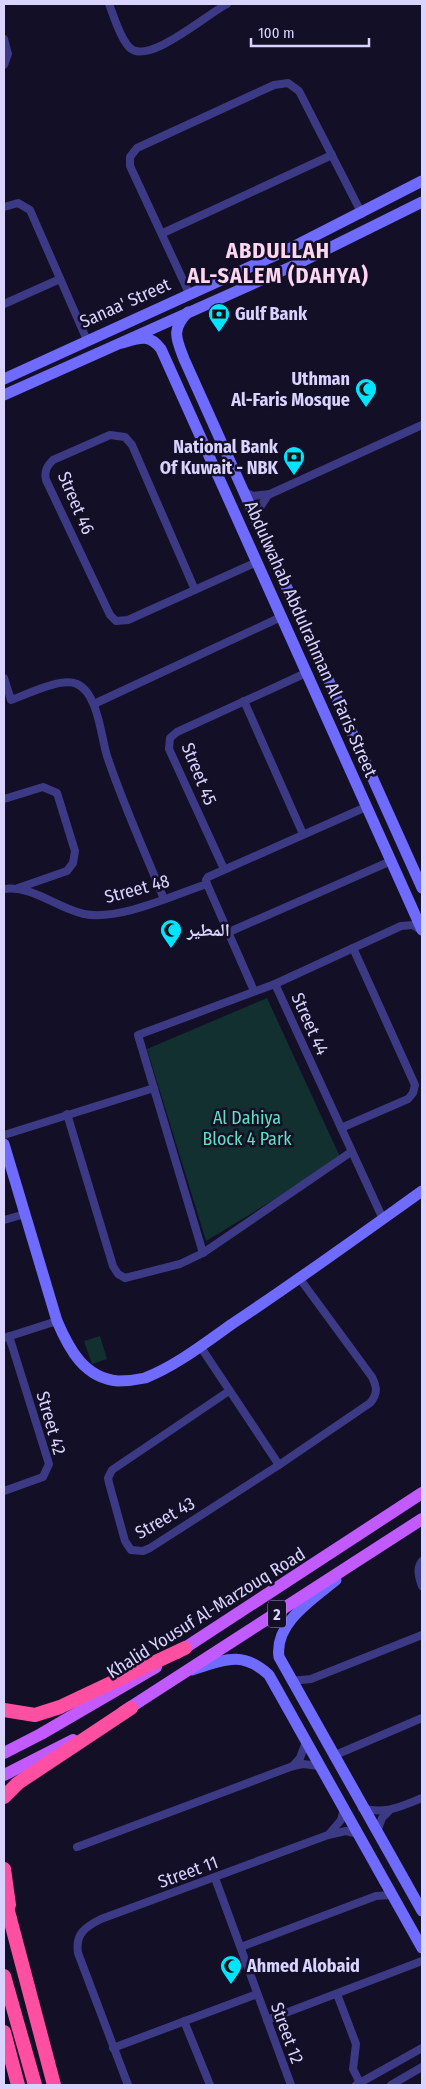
<svg xmlns="http://www.w3.org/2000/svg" width="426" height="2089" font-family="'Fira Sans Condensed','Noto Naskh Arabic',sans-serif">
  <style>
    .green { fill: #12302f }
    .lines { fill: none; stroke-linecap: round; stroke-linejoin: round }
    .street { stroke: #3d3a85; stroke-width: 8 }
    .secondary { stroke: #6f6bff; stroke-width: 11 }
    .primary { stroke: #c25bff; stroke-width: 12 }
    .highway { stroke: #ff4fa3; stroke-width: 14 }
    .labels { text-anchor: middle; dominant-baseline: central; stroke-width: 5; stroke-linejoin: round; paint-order: stroke }
    .shield { fill: #130f26; stroke: #9e99be; stroke-width: 1 }
    .shield-label { font-size: 16px; font-weight: bold; fill: #d9d4ff }
    .street-label { font-size: 18px; fill: #d9d4ff; stroke: #130f26 }
    .poi-label { font-size: 18px; font-weight: bold; fill: #d9d4ff; stroke: #130f26; text-anchor: start }
    .park-label { font-size: 18px; fill: #5fe0c0; stroke: #130f26 }
    .district-label { font-size: 22px; font-weight: bold; letter-spacing: 1px; fill: #ffd6f0; stroke: #130f26 }
  </style>
  <rect width="100%" height="100%" fill="#130f26"/>
  <!-- green -->
  <g class="green">
    <polygon points="267,998 341,1159 206,1241 147,1049"/>
    <polygon points="100,1336 107,1359 92,1364 84,1341"/>
  </g>
  <g class="lines">
    <!-- street -->
    <g class="street">
      <path d="M109,4C114,16 119,36 129,47C147,67 207,14 227,4"/>
      <polyline points="4,39 8,54 4,65"/>
      <polyline points="4,207 18,203 30,210 87,340"/>
      <polyline points="163,233 332,155"/>
      <polyline points="189,293 130,166 130,157 137,148 274,85 288,83 299,91 362,214"/>
      <polyline points="4,304 60,279"/>
      <polyline points="245,492 253,496 270,494 422,425"/>
      <polyline points="257,518 259,509 268,495"/>
      <path d="M195,590L132,445L125,437L110,435L53,460C47,466 44,471 46,480L110,615L116,621L128,620L257,562"/>
      <path d="M4,678L11,700C28,694 61,677 77,684C98,693 101,737 107,756C123,804 145,852 164,899"/>
      <polyline points="244,701 303,834"/>
      <polyline points="94,704 281,617"/>
      <polyline points="4,799 43,787 57,793 75,851 73,863 67,871 18,888"/>
      <polyline points="224,869 169,749 170,738 177,732 306,673"/>
      <polyline points="207,884 206,880 208,877 366,807"/>
      <polyline points="207,884 254,991"/>
      <path d="M4,889C33,885 56,908 84,914C120,921 173,895 207,884"/>
      <polyline points="229,932 391,861"/>
      <polyline points="275,984 383,1219"/>
      <polyline points="67,1114 113,1266 118,1274 125,1278 180,1264 203,1253 351,1152"/>
      <polyline points="341,1128 408,1099 413,1093 415,1085 353,948"/>
      <polyline points="4,1135 154,1088"/>
      <polyline points="4,1220 25,1214"/>
      <polyline points="203,1253 138,1035 275,984 401,926 413,925 421,930"/>
      <polyline points="4,1338 57,1321"/>
      <polyline points="200,1346 279,1465"/>
      <path d="M229,1391L112,1470L108,1478L109,1483L125,1541L131,1550L143,1551L150,1548L279,1465L370,1403C378,1394 377,1387 372,1377L300,1279"/>
      <polyline points="4,1491 43,1477 49,1464 9,1336"/>
      <path d="M422,1561C416,1568 419,1578 422,1586"/>
      <polyline points="291,1681 311,1679 422,1635"/>
      <polyline points="333,1756 422,1718"/>
      <polyline points="293,1766 300,1758 306,1742"/>
      <path d="M362,1808C385,1815 402,1806 422,1798"/>
      <polyline points="377,1832 382,1818 389,1811"/>
      <polyline points="330,1833 341,1820 344,1809"/>
      <polyline points="77,1847 293,1766 303,1764 319,1766"/>
      <polyline points="215,1878 291,2085"/>
      <polyline points="241,1947 376,1896 392,1895"/>
      <polyline points="337,1994 356,2044 353,2069 360,2083"/>
      <polyline points="267,2020 422,1961"/>
      <polyline points="184,2021 210,2085"/>
      <polyline points="113,2048 257,1994"/>
      <path d="M128,2085L78,1953C75,1934 85,1927 101,1919L328,1835L346,1831L358,1834"/>
      <polyline points="356,2085 422,2048"/>
      <polyline points="391,2085 422,2067"/>
    </g>
    <!-- secondary -->
    <g class="secondary">
      <path d="M188,312C171,330 176,338 184,359L422,888"/>
      <path d="M122,343C139,338 149,333 161,349L422,930"/>
      <polyline points="4,379 287,250 422,181"/>
      <polyline points="4,395 295,265 422,202"/>
      <path d="M4,1144L57,1321C69,1349 84,1378 118,1381C127,1381 136,1380 145,1378C176,1366 205,1343 232,1324C297,1281 359,1236 422,1191"/>
      <path d="M336,1580C313,1599 274,1623 279,1657L422,1911"/>
      <path d="M192,1670C224,1660 242,1650 269,1675L422,1948"/>
    </g>
    <!-- primary -->
    <g class="primary">
      <polyline points="177,1653 422,1493"/>
      <polyline points="123,1712 422,1519"/>
      <polyline points="4,1753 41,1734 156,1667"/>
      <polyline points="4,1775 73,1740"/>
    </g>
    <!-- highway -->
    <g class="highway">
      <polyline points="4,1710 35,1715 60,1707 185,1648"/>
      <polyline points="4,1797 18,1783 131,1708"/>
      <polyline points="4,1869 9,1905"/>
      <polyline points="4,1896 54,2085"/>
      <polyline points="4,1976 35,2085"/>
      <polyline points="4,2032 18,2085"/>
    </g>
  </g>
  <!-- icons -->
  <defs>
    <g id="bank-pin" transform="scale(1.125)"><path d="M0 17L-7.5 6A9.5 9.5 0 1 1 7.5 6Z" fill="#00e5ff" stroke="#130f26"/><path d="M-6-4H6V4H-6ZM0-2.3a2.3 2.3 0 1 0 0 4.6a2.3 2.3 0 1 0 0-4.6Z" fill="#111"/></g>
    <g id="mosque-pin" transform="scale(1.125)"><path d="M0 17L-7.5 6A9.5 9.5 0 1 1 7.5 6Z" fill="#00e5ff" stroke="#130f26"/><path d="M3.5-4.9A6 6 0 1 0 3.5 4.9A5 5 0 1 1 3.5-4.9Z" fill="#111"/></g>
  </defs>
  <g fill-rule="evenodd">
    <use href="#bank-pin" x="219" y="314"/>
    <use href="#mosque-pin" x="366" y="389"/>
    <use href="#bank-pin" x="294" y="457"/>
    <use href="#mosque-pin" x="171" y="930"/>
    <use href="#mosque-pin" x="231" y="1966"/>
  </g>
  <g class="labels">
    <!-- shield labels -->
    <rect class="shield" x="268" y="1600.5" width="18" height="27" rx="4"/>
    <g class="shield-label">
      <text x="277" y="1614">2</text>
    </g>
    <!-- street labels -->
    <g class="street-label">
      <text transform="translate(125 303) rotate(-24)">Sanaa' Street</text>
      <text transform="translate(76 503) rotate(67)">Street 46</text>
      <text transform="translate(311 639) rotate(66)">Abdulwahab Abdulrahman Al Faris Street</text>
      <text transform="translate(199 774) rotate(68)">Street 45</text>
      <text transform="translate(137 889) rotate(-15)">Street 48</text>
      <text transform="translate(310 1024) rotate(66)">Street 44</text>
      <text transform="translate(51 1423) rotate(74)">Street 42</text>
      <text transform="translate(165 1518) rotate(-30)">Street 43</text>
      <text transform="translate(206 1613) rotate(-32)">Khalid Yousuf Al-Marzouq Road</text>
      <text transform="translate(188 1872) rotate(-20)">Street 11</text>
      <text transform="translate(287 2033) rotate(70)">Street 12</text>
    </g>
    <!-- poi labels -->
    <g class="poi-label">
      <text x="235" y="314">Gulf Bank</text>
      <text x="350" y="379" text-anchor="end">Uthman<tspan x="350" dy="21">Al-Faris Mosque</tspan></text>
      <text x="278" y="447" text-anchor="end">National Bank<tspan x="278" dy="21">Of Kuwait - NBK</tspan></text>
      <text x="187" y="930">المطير</text>
      <text x="247" y="1966">Ahmed Alobaid</text>
    </g>
    <!-- park labels -->
    <g class="park-label">
      <text x="247" y="1118">Al Dahiya<tspan x="247" dy="21">Block 4 Park</tspan></text>
    </g>
    <!-- district labels -->
    <g class="district-label">
      <text x="278" y="250">ABDULLAH<tspan x="278" dy="25">AL-SALEM (DAHYA)</tspan></text>
    </g>
  </g>
  <!-- border -->
  <rect width="426" height="2089" fill="none" stroke="#d9d4ff" stroke-width="10"/>
  <!-- scale -->
  <path d="M251 38v8h118v-8" fill="none" stroke="#d9d4ff" stroke-width="2.5"/>
  <text x="258" y="38" font-size="15" fill="#d9d4ff" stroke="#130f26" stroke-width="4" paint-order="stroke">100 m</text>
</svg>
